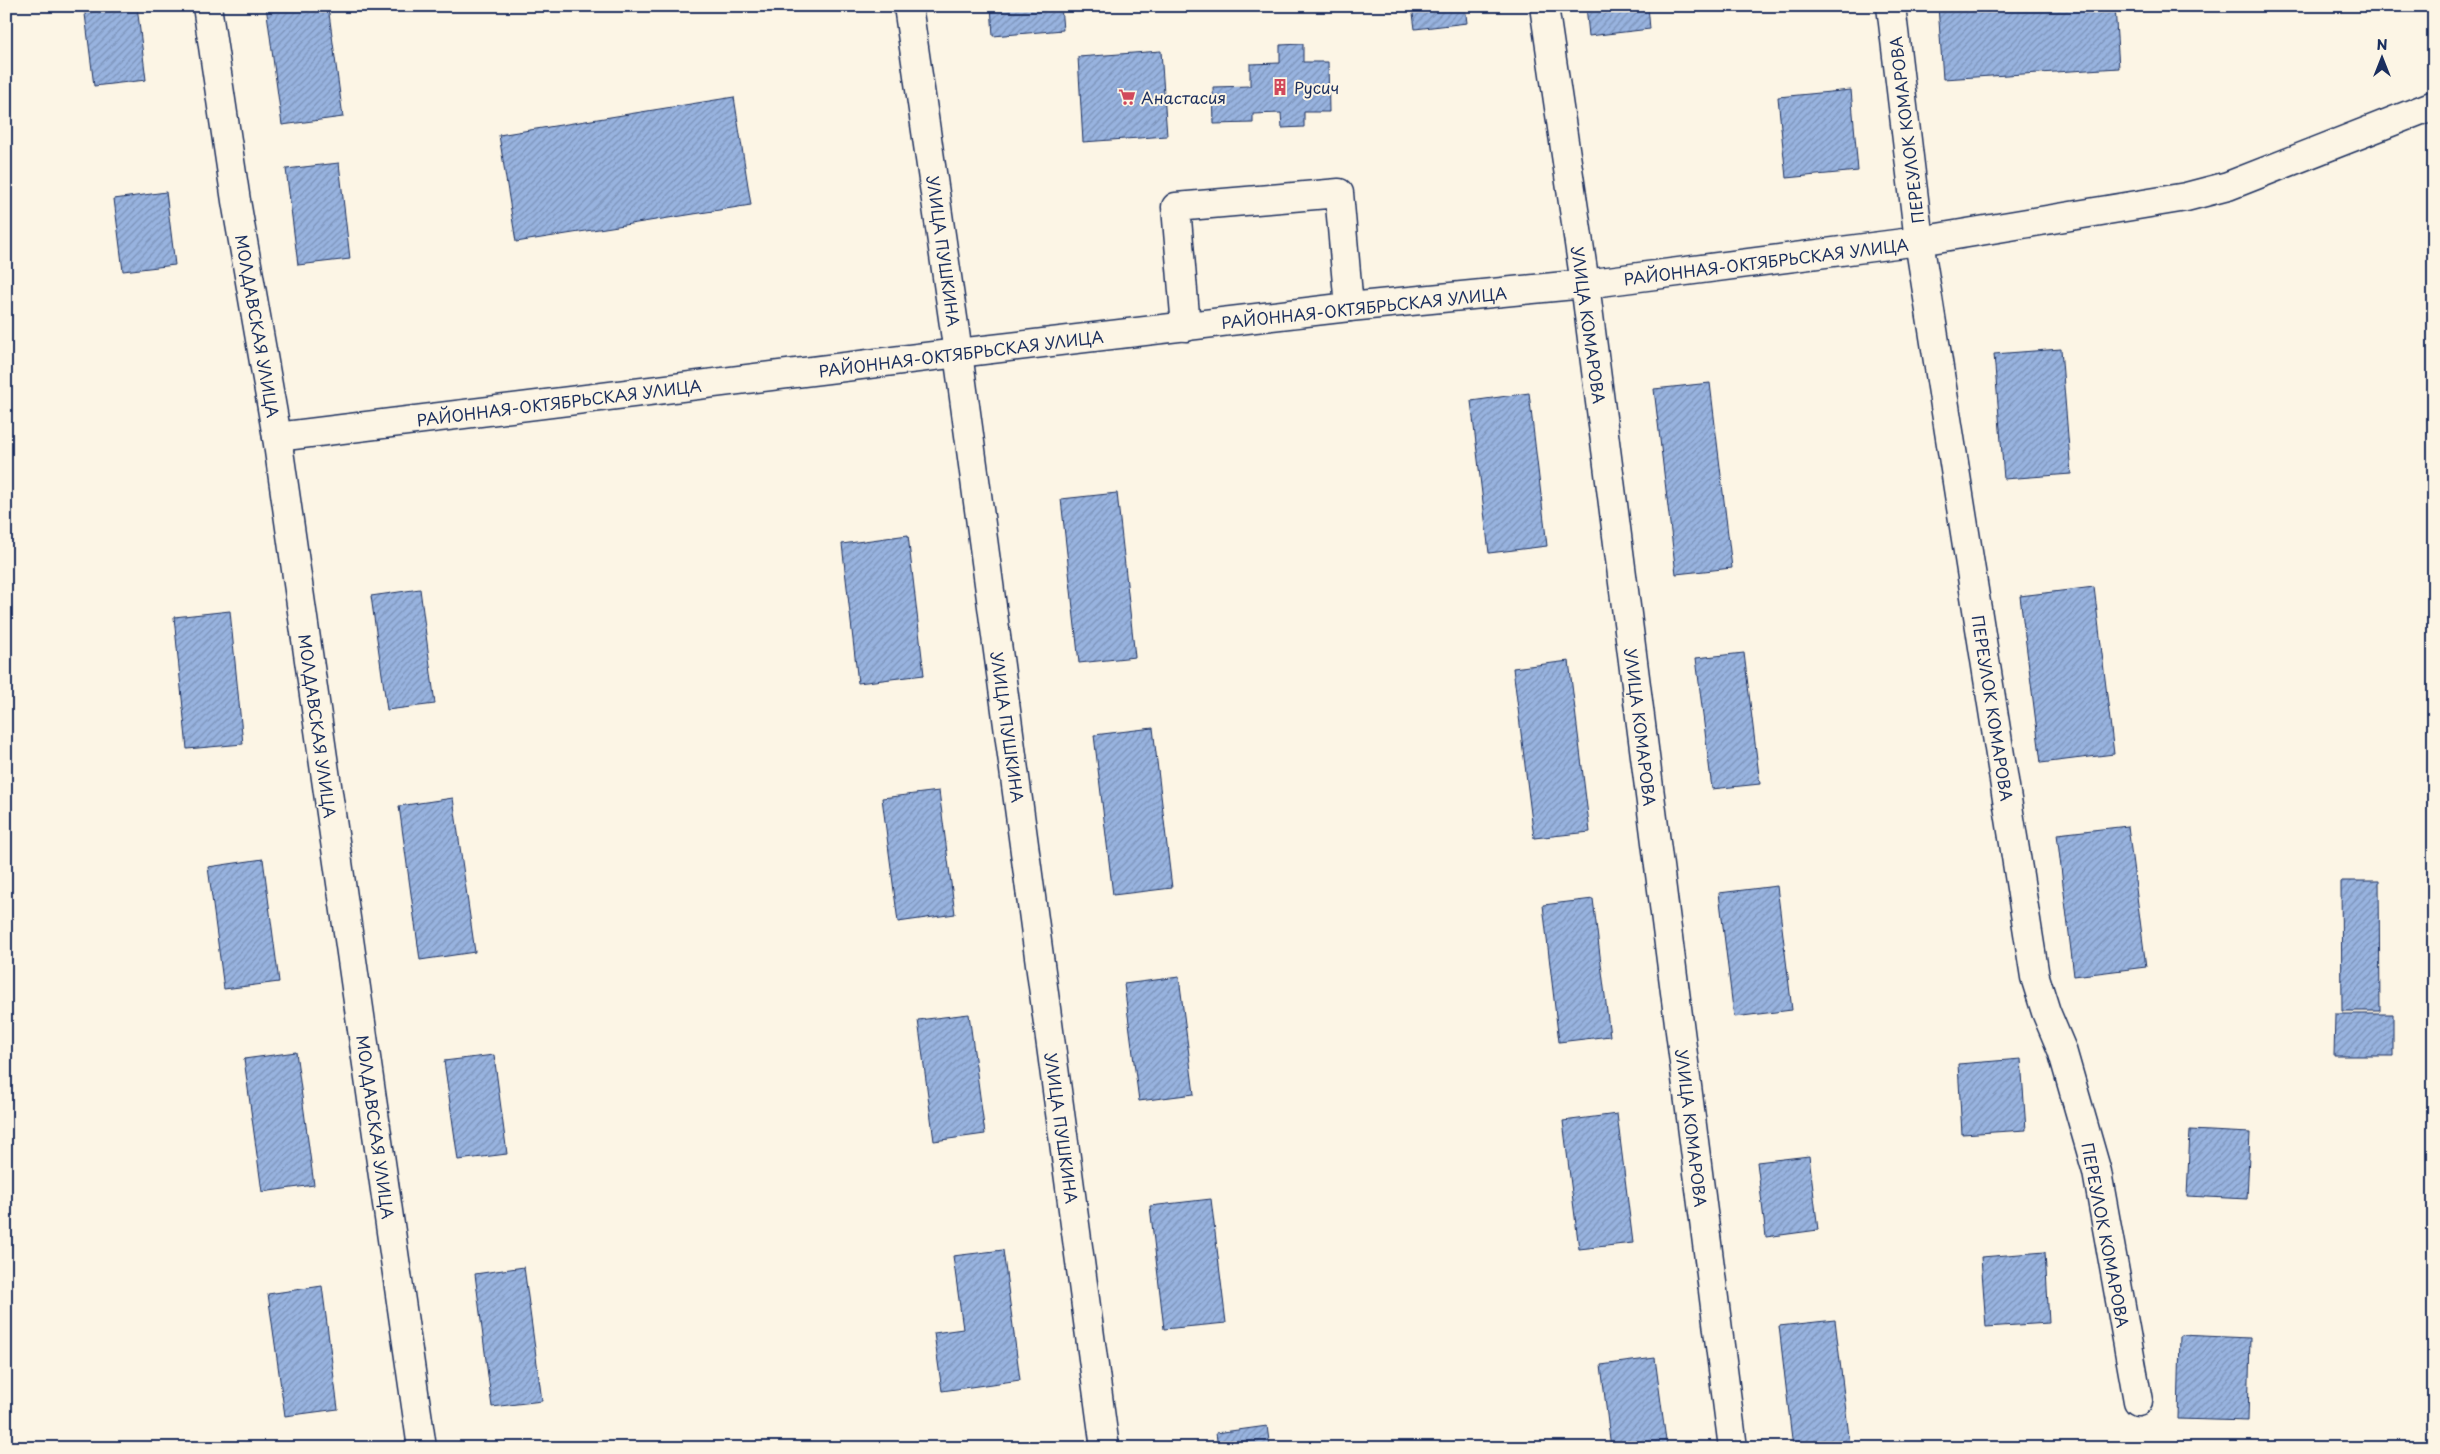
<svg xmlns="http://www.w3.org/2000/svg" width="2440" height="1454" font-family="'Playpen Sans',sans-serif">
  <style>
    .building { fill: url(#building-hatch); stroke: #1b2f5e }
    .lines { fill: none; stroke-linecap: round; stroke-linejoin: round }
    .minor-casing { stroke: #1b2f5e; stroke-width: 31 }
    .minor { stroke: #fcf5e5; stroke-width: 28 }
    .labels { text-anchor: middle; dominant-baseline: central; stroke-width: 4; stroke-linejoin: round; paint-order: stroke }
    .poi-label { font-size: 16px; fill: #1b2f5e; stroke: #fcf5e5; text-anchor: start }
    .street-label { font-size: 16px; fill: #1b2f5e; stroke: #fcf5e5 }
  </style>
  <defs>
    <pattern id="building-hatch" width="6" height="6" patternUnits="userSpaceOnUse" patternTransform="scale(1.25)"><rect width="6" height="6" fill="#98b3df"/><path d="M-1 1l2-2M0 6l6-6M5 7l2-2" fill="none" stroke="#7b92b8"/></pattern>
  </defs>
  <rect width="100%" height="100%" fill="#fcf5e5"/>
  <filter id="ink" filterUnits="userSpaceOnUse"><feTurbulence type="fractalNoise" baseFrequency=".02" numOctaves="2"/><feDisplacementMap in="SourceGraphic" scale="10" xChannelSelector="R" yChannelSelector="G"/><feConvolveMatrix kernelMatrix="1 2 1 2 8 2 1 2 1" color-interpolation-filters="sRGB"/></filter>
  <g filter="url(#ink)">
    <!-- building -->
    <g class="building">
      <polygon points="84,6 137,6 146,80 94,86"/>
      <polygon points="266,6 328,6 343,117 282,125"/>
      <polygon points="991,6 1061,6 1063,30 993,36"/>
      <polygon points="1412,6 1465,6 1467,23 1415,29"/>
      <polygon points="1586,6 1648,6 1650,29 1589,36"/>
      <polygon points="1938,6 2115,6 2119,68 1943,79"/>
      <polygon points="1303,44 1303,62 1328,62 1329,112 1304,112 1304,127 1282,128 1281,113 1253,114 1253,123 1214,124 1213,87 1250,86 1250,64 1280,63 1280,45"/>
      <polygon points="1161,51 1167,136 1083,142 1078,57"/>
      <polygon points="1851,90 1858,171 1786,178 1778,97"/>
      <polygon points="734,97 751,205 516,242 499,135"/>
      <polygon points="339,163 350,259 298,265 286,169"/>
      <polygon points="166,192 175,265 123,271 114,199"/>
      <polygon points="2061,349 2071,474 2004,479 1994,354"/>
      <polygon points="1710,383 1732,568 1676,574 1654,389"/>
      <polygon points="1529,393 1547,546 1489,553 1471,401"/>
      <polygon points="1117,493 1135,657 1079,663 1061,499"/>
      <polygon points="908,535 924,675 858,683 842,544"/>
      <polygon points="2094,587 2114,754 2041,763 2020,596"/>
      <polygon points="420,589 435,704 387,710 371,596"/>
      <polygon points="230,611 243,744 187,749 174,617"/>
      <polygon points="1744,653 1760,784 1712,789 1696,658"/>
      <polygon points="1569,661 1590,832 1534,838 1513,668"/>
      <polygon points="1153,728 1172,888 1113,895 1094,735"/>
      <polygon points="939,791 955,914 898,922 882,798"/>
      <polygon points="453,798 475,952 420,960 399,806"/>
      <polygon points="2128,826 2146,967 2074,976 2057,834"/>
      <polygon points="263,859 279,982 224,989 208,867"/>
      <polygon points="2341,881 2379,881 2380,1011 2342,1011"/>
      <polygon points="1777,886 1792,1010 1734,1017 1719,893"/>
      <polygon points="1593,899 1610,1036 1559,1042 1543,905"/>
      <polygon points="1179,977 1194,1094 1139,1101 1124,984"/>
      <polygon points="969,1014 985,1134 934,1141 918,1020"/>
      <polygon points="2335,1014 2393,1014 2393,1056 2334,1056"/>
      <polygon points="296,1052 314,1185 262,1192 244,1059"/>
      <polygon points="494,1055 507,1154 458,1160 444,1061"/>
      <polygon points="2021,1059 2026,1130 1962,1134 1958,1064"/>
      <polygon points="1617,1114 1633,1243 1579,1249 1563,1121"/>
      <polygon points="2190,1130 2250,1133 2247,1199 2187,1196"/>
      <polygon points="1809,1156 1818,1230 1766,1237 1757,1162"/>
      <polygon points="1211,1199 1226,1323 1164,1329 1150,1206"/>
      <polygon points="1003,1250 1020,1380 942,1391 934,1333 963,1329 953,1256"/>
      <polygon points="2045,1252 2049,1323 1986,1327 1981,1257"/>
      <polygon points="524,1267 542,1401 492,1407 475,1274"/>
      <polygon points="322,1286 338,1409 285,1416 268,1294"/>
      <polygon points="1835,1320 1850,1445 1793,1448 1779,1326"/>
      <polygon points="2180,1335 2250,1338 2248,1421 2178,1419"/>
      <polygon points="1655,1358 1667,1448 1611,1448 1601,1365"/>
      <polygon points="1267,1426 1270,1448 1218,1448 1216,1433"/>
      <polygon points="1037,1442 1038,1448 990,1448"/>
    </g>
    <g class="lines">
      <!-- minor casing -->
      <g class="minor-casing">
        <g id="minor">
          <polyline points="207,6 236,201 277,437 422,1448"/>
          <polyline points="908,6 958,353 1105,1448"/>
          <polyline points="1544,6 1585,284 1733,1448"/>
          <polyline points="1891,6 1919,241 2035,977 2046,1012 2062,1050 2097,1172 2138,1401"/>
          <polyline points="1186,327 1176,207 1339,193 1349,307"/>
          <polyline points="277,437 958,353 1349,307 1585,284 1919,241 2186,197 2228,186 2434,105"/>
        </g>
      </g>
      <!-- minor -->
      <use href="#minor" class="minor"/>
    </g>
  </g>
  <!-- icons -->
  <defs>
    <g id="building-bare" transform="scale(1.35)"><path d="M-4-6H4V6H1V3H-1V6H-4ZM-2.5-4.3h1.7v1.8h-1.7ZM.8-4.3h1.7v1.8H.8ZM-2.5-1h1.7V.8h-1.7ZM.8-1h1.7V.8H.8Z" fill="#d1495b" stroke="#fcf5e5" stroke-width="2.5" paint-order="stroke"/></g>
    <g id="supermarket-bare" transform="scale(1.35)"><path d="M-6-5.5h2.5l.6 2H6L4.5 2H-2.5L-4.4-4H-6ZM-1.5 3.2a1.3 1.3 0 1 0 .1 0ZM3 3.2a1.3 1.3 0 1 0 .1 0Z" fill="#d1495b" stroke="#fcf5e5" stroke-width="2.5" paint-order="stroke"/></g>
  </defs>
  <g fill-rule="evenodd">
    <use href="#building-bare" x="1280" y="87"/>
    <use href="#supermarket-bare" x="1127" y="97"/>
  </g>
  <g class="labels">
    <!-- poi labels -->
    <g class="poi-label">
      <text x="1294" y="87">Русич</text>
      <text x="1141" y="97">Анастасия</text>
    </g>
    <!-- street labels -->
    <g class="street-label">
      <text transform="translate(1906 130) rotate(-97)">ПЕРЕУЛОК КОМАРОВА</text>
      <text transform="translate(944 251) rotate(82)">УЛИЦА ПУШКИНА</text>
      <text transform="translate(1766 261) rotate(-7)">РАЙОННАЯ-ОКТЯБРЬСКАЯ УЛИЦА</text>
      <text transform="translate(1364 307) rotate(-6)">РАЙОННАЯ-ОКТЯБРЬСКАЯ УЛИЦА</text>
      <text transform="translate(1589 325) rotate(82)">УЛИЦА КОМАРОВА</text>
      <text transform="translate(258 326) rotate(80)">МОЛДАВСКАЯ УЛИЦА</text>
      <text transform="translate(961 353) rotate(-7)">РАЙОННАЯ-ОКТЯБРЬСКАЯ УЛИЦА</text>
      <text transform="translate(559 402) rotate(-7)">РАЙОННАЯ-ОКТЯБРЬСКАЯ УЛИЦА</text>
      <text transform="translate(1993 708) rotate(81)">ПЕРЕУЛОК КОМАРОВА</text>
      <text transform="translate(318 726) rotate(82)">МОЛДАВСКАЯ УЛИЦА</text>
      <text transform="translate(1008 727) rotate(82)">УЛИЦА ПУШКИНА</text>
      <text transform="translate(1641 727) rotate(83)">УЛИЦА КОМАРОВА</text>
      <text transform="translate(376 1127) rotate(82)">МОЛДАВСКАЯ УЛИЦА</text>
      <text transform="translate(1062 1128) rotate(82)">УЛИЦА ПУШКИНА</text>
      <text transform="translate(1692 1128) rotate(83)">УЛИЦА КОМАРОВА</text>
      <text transform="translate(2106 1235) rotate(79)">ПЕРЕУЛОК КОМАРОВА</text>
    </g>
  </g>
  <!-- margin -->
  <rect width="2440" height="1454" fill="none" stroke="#fcf5e5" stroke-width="25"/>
  <rect x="12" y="12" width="2415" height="1429" fill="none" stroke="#1b2f5e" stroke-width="2" filter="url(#ink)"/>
  <!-- north arrow -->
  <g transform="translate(2382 58)" stroke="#fcf5e5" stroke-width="4" paint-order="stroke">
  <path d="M0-4L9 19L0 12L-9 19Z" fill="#1b2f5e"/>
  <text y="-8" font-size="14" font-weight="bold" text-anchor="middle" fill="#1b2f5e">N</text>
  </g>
</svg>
